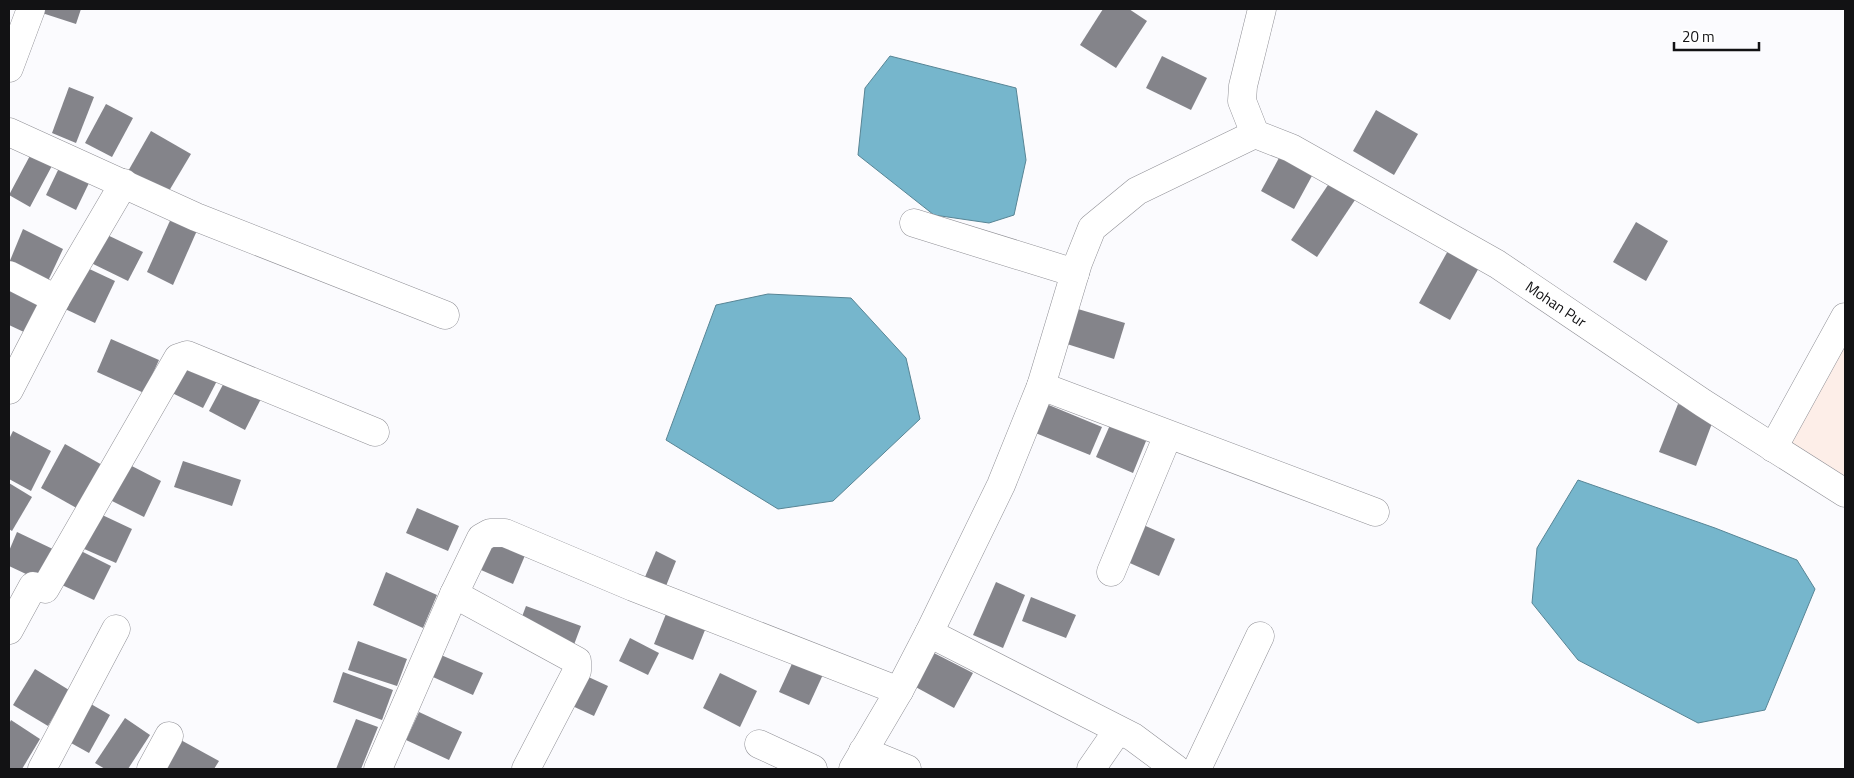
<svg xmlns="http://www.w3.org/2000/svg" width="1854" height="778" font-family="'Titillium Web',sans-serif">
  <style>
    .industrial { fill: #fdeee8 }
    .water { fill: #76b6cc; stroke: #588595 }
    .building { fill: #84848a }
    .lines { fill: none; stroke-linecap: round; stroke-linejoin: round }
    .minor-casing { stroke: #909096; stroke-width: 29 }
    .minor { stroke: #fff; stroke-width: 28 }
    .labels { text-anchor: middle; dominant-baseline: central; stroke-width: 5; stroke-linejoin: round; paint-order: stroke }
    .street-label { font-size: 15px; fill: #121214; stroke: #fff }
  </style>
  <rect width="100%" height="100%" fill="#fbfbfe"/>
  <!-- industrial -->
  <polygon class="industrial" points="1845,327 1845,504 1764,452"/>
  <!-- water -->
  <g class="water">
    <polygon points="890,56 1016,88 1026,160 1014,215 989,223 934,215 858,155 865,88"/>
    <polygon points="768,294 851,298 906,358 920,419 833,501 778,509 666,440 716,305"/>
    <polygon points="1578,480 1715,528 1797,560 1815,589 1765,710 1698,723 1578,660 1532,603 1537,548"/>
  </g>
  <!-- building -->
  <g class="building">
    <polygon points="40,9 81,9 76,24 39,12"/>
    <polygon points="1103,9 1129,9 1147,21 1116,68 1080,45"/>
    <polygon points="1162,56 1207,78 1191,110 1146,88"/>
    <polygon points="69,87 94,97 76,143 52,133"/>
    <polygon points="106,104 133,118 112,157 85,143"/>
    <polygon points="1376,110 1418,134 1394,175 1353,151"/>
    <polygon points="151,131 191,154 166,196 127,173"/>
    <polygon points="33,150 54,162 30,207 9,195"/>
    <polygon points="1280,156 1313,174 1294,209 1261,191"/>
    <polygon points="59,168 89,183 76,210 46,195"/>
    <polygon points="1330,182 1355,200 1317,257 1291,240"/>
    <polygon points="173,214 199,226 173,285 147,272"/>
    <polygon points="1636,222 1668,241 1646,281 1613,262"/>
    <polygon points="23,229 63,249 48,281 9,263"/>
    <polygon points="101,232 143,252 128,281 87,261"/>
    <polygon points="1450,247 1481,264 1450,320 1419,303"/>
    <polygon points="83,266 115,281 95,323 63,308"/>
    <polygon points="9,279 43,294 26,333 9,325"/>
    <polygon points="1078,309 1125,323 1114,359 1067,344"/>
    <polygon points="111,339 159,360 144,393 97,372"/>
    <polygon points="187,360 219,377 203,408 170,392"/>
    <polygon points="227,377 263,395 245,430 209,411"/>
    <polygon points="1044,403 1102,427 1090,455 1033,432"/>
    <polygon points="1678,404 1714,418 1696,466 1659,452"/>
    <polygon points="1110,425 1146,441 1133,473 1096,457"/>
    <polygon points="13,431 51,451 31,491 9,479 9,439"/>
    <polygon points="65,444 104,466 80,510 41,488"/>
    <polygon points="183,461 241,480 232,506 174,487"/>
    <polygon points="126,463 161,481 144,517 108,499"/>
    <polygon points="9,483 32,497 12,531 9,529"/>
    <polygon points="417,508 459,526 448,551 406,533"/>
    <polygon points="98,513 132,529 116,563 82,548"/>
    <polygon points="1139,523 1175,539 1159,576 1123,560"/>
    <polygon points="17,532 57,551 43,582 9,566 9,551"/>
    <polygon points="485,535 526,553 513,584 472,566"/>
    <polygon points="79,550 111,566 94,600 62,585"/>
    <polygon points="656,551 676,561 666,586 645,577"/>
    <polygon points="386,572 437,595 423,628 373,605"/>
    <polygon points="996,582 1025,595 1003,648 973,635"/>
    <polygon points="1031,597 1076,615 1066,638 1022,621"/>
    <polygon points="526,606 581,626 569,658 514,638"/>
    <polygon points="666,614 705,630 693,660 654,644"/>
    <polygon points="630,638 659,653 648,675 619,661"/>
    <polygon points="358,641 407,659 397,686 348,670"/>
    <polygon points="930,651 973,673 954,708 912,685"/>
    <polygon points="434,652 483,673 473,695 424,673"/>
    <polygon points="796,655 826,668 809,705 779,692"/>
    <polygon points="35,669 69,690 48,726 13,705"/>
    <polygon points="343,672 393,690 382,720 333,702"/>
    <polygon points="720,673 757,691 740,727 703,708"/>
    <polygon points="582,674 608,686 594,716 568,704"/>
    <polygon points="84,700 110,715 89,753 62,738"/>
    <polygon points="419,712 462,732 449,760 406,740"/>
    <polygon points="125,718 150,735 128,769 105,769 95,763"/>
    <polygon points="356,719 378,727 361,769 336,769"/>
    <polygon points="11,720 40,739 22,769 9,769 9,724"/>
    <polygon points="179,739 219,761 214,769 167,769 163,767"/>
  </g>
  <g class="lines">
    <!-- minor casing -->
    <g class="minor-casing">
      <g id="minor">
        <polyline points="9,68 31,9"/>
        <polyline points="9,132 196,217 445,315"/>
        <polyline points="1255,134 1291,148 1497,264 1703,403 1845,493"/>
        <polyline points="1255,134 1242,101 1243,86 1262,9"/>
        <polyline points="914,223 1075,273"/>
        <polyline points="9,275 56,299 9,390"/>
        <polyline points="56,299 124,183"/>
        <polyline points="1041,386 1375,512"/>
        <polyline points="1773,448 1845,317"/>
        <polyline points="1111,572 1168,435"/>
        <polyline points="454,594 577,661 577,671 526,769"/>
        <polyline points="9,630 33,586 45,589 178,358 187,355 375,432"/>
        <polyline points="929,633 1133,737 1176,769"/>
        <polyline points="759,744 813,769"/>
        <polyline points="863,751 907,769"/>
        <polyline points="42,769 116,629"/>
        <polyline points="151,769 169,736"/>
        <polyline points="378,769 454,594 481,538 490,533 505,533 633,587 899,691"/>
        <polyline points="853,769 899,691 929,633 1001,485 1041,386 1078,263 1092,228 1137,191 1255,134"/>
        <polyline points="1091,769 1118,730"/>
        <polyline points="1197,769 1260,636"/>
      </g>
    </g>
    <!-- minor -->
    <use href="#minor" class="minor"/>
  </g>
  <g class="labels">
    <!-- street labels -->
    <g class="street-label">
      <text transform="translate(1556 304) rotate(34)">Mohan Pur</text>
    </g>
  </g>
  <!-- border -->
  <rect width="1854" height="778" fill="none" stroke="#121214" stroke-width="20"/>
  <!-- scale -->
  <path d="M1674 42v8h85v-8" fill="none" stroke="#121214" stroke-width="2.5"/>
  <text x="1682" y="42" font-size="15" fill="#121214" stroke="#ffffff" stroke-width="4" paint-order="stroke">20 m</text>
</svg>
